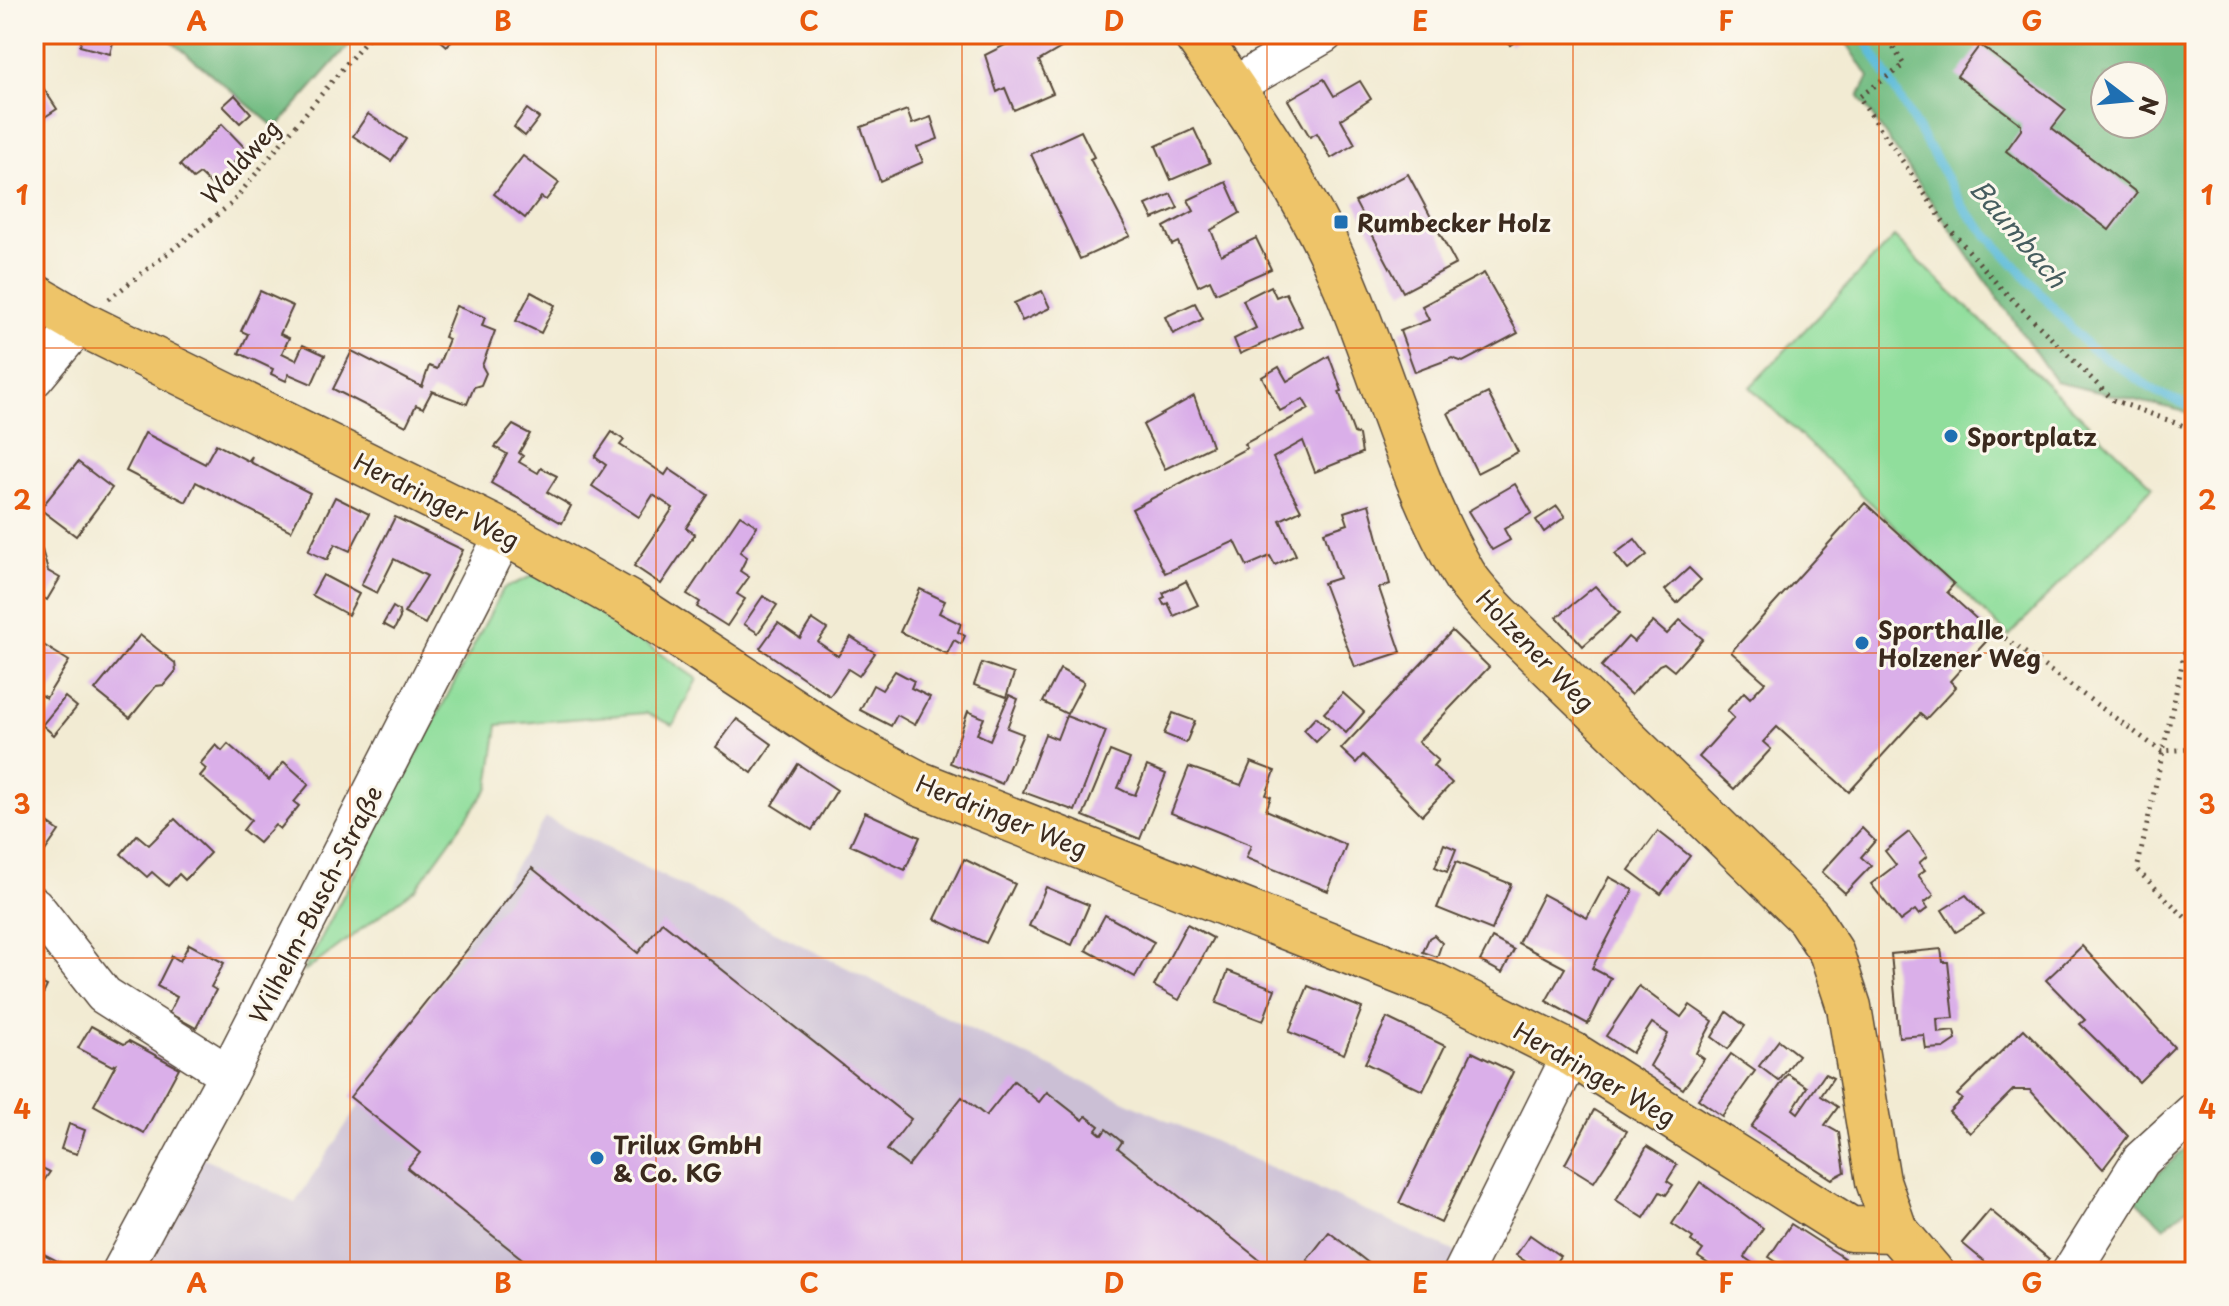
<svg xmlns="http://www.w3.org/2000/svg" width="2229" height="1306" font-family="'Playpen Sans',sans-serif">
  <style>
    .industrial { fill: #cbbfd5 }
    .green { fill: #90de9c; stroke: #66845d; stroke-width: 2 }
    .forest { fill: #74bd84; stroke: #587451; stroke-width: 2; fill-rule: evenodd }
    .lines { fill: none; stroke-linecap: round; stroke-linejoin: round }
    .stream { stroke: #5bbbd9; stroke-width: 9 }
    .building { fill: #daafe9 }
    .minor-casing { stroke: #564739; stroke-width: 41 }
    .major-casing { stroke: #564739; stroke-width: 47 }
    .path { stroke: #564739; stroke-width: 5; stroke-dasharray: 2 6; stroke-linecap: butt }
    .minor { stroke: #fff; stroke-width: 38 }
    .major { stroke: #eec469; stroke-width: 44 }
    .grid { fill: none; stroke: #e8590c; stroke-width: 2; stroke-opacity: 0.55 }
    .poi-dot { fill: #1f6fb2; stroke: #fbf7ec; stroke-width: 3 }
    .labels { text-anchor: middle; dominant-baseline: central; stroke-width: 6; stroke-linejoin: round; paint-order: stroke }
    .street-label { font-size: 24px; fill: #3b2a1e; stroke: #fbf7ec }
    .poi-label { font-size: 24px; font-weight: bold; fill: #3b2a1e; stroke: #fbf7ec; text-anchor: start }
    .water-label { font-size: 26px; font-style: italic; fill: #465d5f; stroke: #fbf7ec }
    .neatline { fill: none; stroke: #e8590c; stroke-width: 3 }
    .grid-label { font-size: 26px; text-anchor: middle; font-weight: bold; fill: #e8590c }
  </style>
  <rect width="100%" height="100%" fill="#fbf7ec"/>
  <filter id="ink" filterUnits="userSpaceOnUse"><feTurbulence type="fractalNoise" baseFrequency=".0125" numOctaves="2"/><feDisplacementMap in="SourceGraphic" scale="16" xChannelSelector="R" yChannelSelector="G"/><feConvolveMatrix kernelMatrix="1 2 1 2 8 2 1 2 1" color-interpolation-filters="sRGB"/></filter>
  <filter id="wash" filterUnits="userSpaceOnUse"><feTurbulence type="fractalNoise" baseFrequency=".006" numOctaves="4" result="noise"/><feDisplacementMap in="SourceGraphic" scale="32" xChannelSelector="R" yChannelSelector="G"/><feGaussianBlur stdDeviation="1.8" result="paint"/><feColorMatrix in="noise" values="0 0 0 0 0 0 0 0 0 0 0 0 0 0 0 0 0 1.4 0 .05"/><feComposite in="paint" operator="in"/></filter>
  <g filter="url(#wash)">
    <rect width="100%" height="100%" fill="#f2ebd3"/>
    <!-- industrial -->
    <polygon class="industrial" points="546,818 996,1042 1500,1272 127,1272 194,1153 295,1203"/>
    <!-- green -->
    <g class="green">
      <polygon points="1894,237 2153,486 2009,636 1750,387"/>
      <polygon points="541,572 697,679 673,725 645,713 498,725 489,787 416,888 303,973 503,589"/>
    </g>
    <!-- forest -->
    <g class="forest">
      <polygon points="163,34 359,34 276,128"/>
      <path d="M1841,34H2195V414L2056,382L1859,97L1869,77ZM2105,76H2153V124H2105Z"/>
      <polygon points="2195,1139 2195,1202 2164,1227 2133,1197"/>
    </g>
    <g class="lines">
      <!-- stream -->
      <polyline class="stream" points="1862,34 1966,211 2089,347 2160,394 2195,408"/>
    </g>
    <g id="blocks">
      <!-- building -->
      <g class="building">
        <polygon points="83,34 115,34 110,54 80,46"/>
        <polygon points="433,34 457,34 447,46"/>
        <polygon points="1027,34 1067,34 1071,42 1039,61 1053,93 1014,110 1005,88 997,92 985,55"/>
        <polygon points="1503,34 1527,34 1510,45"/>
        <polygon points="1980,45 2066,110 2052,128 2137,193 2109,230 2006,151 2021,130 2021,124 1957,76"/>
        <polygon points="34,74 57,109 34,124"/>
        <polygon points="1324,79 1334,96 1360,81 1371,99 1341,119 1355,144 1331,158 1317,133 1310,137 1288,100"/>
        <polygon points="235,95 251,113 240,123 223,106"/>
        <polygon points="527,109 539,118 525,136 514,127"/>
        <polygon points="907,110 912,124 931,117 938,139 917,147 923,162 880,181 861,127"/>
        <polygon points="368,114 406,139 391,161 353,136"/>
        <polygon points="222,124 246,149 213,186 200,174 193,179 180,165"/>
        <polygon points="1194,129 1210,163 1171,180 1156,146"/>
        <polygon points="1081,131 1094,157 1090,159 1130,236 1080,259 1031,154"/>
        <polygon points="523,156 559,183 546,200 541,197 525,218 494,194"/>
        <polygon points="1408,174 1456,264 1403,292 1355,202"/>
        <polygon points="1226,182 1240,213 1211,230 1221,255 1256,238 1271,269 1216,293 1210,280 1198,286 1178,242 1172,245 1164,227 1194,211 1188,200"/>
        <polygon points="1171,194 1178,208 1153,219 1146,205"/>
        <polygon points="1484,273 1518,333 1463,362 1452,358 1415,372 1400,331 1429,320 1422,306"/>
        <polygon points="1271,286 1276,297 1286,293 1302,326 1240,354 1234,339 1256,328 1243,300"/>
        <polygon points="260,291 293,306 280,334 289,338 282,353 296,360 303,345 325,355 312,384 289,374 286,381 271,374 273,369 239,353 248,334 241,331"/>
        <polygon points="1042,291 1050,308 1022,321 1014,303"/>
        <polygon points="531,292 555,305 541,333 516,321"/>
        <polygon points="1195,303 1203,319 1173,334 1165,317"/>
        <polygon points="456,306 485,317 482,326 495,331 482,366 486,373 481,385 474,387 467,404 432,391 423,408 416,405 406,426 333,389 352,351 422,387 429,366 437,369 449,339 444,337"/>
        <polygon points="1329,356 1342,391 1339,392 1354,433 1359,435 1362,453 1315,472 1303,441 1273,458 1301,510 1280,520 1296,555 1275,565 1270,556 1247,566 1235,541 1165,573 1132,509 1247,448 1244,444 1309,409 1303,399 1280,411 1262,377 1279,367 1287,381"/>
        <polygon points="1488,393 1518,452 1477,473 1448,413"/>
        <polygon points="1194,396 1212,446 1165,469 1143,425"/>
        <polygon points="513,425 530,434 519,453 523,456 519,462 538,473 541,468 557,476 547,492 571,506 562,523 491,483 507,454 495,447"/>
        <polygon points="612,432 624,440 620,445 643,460 665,475 669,469 708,495 686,528 695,534 661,584 634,566 673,508 653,495 639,517 592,486 606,465 595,457"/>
        <polygon points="145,433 205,464 216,444 248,461 252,456 250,462 310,493 291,531 196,482 186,502 126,471"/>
        <polygon points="78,462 112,488 76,536 40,509"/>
        <polygon points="1515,484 1532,513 1504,529 1510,540 1492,550 1468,511"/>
        <polygon points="335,497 369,514 350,551 335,544 327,560 308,551"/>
        <polygon points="1865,503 1954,584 1947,592 1993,634 1950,681 1956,687 1926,719 1920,714 1849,792 1777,727 1763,742 1771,749 1734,789 1699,757 1734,718 1727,711 1744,692 1750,698 1765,682 1731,652"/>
        <polygon points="1369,504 1390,584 1379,588 1401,652 1355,667 1323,583 1339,578 1324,532 1348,524 1344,512"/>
        <polygon points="1557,506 1565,517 1544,532 1536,520"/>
        <polygon points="740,515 757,526 740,552 747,557 740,571 749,577 737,594 745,599 727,626 697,607 700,602 687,594"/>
        <polygon points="395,517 463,550 425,624 404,613 427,576 394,559 377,593 361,585"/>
        <polygon points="1635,539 1647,555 1628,570 1615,554"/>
        <polygon points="34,545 42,550 48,571 60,578 47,600 34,593"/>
        <polygon points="1689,568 1701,580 1677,603 1665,590"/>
        <polygon points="323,575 359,594 348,615 312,595"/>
        <polygon points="1186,581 1198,605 1174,616 1168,603 1164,605 1161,599 1165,597 1163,593"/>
        <polygon points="1595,586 1620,613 1583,646 1557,617"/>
        <polygon points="920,589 945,601 939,613 961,624 958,632 965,636 961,644 954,640 947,654 900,632"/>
        <polygon points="763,596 777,605 758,633 744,624"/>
        <polygon points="393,607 399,611 400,618 394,630 383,624"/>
        <polygon points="812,619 827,629 818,642 838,656 851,637 875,653 859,676 848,669 830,696 760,648 778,623 800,638"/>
        <polygon points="1680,620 1703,639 1674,671 1664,663 1659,665 1631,695 1601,667 1628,637 1634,642 1653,622 1667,634"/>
        <polygon points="1452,631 1489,667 1418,742 1438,760 1433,766 1452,783 1422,815 1363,755 1356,763 1341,749"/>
        <polygon points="140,635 175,663 176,671 164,685 156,686 130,718 95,690"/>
        <polygon points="34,639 69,661 46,698 34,690"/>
        <polygon points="982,663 1014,674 1006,697 974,685"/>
        <polygon points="1060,669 1084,682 1067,714 1043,702"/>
        <polygon points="895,671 914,681 911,688 930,697 915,725 897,715 891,726 860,710 873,685 882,690"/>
        <polygon points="1343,693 1364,712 1346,733 1324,713"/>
        <polygon points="1009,695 1018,699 1007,728 1023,734 1002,784 950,763 968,711 984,718 977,734 990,740"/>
        <polygon points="65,697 77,707 54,735 42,725"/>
        <polygon points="1173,713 1195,721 1186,743 1164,734"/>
        <polygon points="1066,716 1106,731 1075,811 1023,792 1045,734 1057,739"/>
        <polygon points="1316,717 1329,729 1316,742 1304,730"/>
        <polygon points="737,719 772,744 752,773 716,747"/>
        <polygon points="228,744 269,780 284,762 309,784 294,802 299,806 280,829 275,825 259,843 243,830 251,820 200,776 206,769 200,764 216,745 222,751"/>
        <polygon points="1110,751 1130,759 1118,788 1126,792 1135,795 1147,766 1166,774 1140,839 1083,816"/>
        <polygon points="1251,762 1275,771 1266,795 1271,797 1266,810 1346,845 1328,891 1246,858 1251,845 1171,813 1189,767 1241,785"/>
        <polygon points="798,764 837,790 812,830 772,805"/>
        <polygon points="34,804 42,810 38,816 59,831 38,861 34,858"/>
        <polygon points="865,812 920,837 905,870 850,845"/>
        <polygon points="175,819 210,853 185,880 179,874 168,886 152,872 147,877 121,854 137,835 149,845"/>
        <polygon points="1862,828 1875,841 1861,857 1871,866 1845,893 1822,872"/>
        <polygon points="1658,831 1690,856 1661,894 1629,870"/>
        <polygon points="1909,832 1927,856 1919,863 1925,870 1918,875 1934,895 1924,903 1928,908 1919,915 1915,910 1900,921 1871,884 1896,865 1885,851"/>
        <polygon points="1444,844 1456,849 1447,872 1435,867"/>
        <polygon points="964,859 1015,884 986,943 935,919"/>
        <polygon points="1456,862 1511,884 1492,930 1437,908"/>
        <polygon points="532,868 638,953 662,922 911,1119 887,1150 908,1166 962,1097 986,1116 1014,1081 1039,1102 1047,1092 1083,1120 1086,1116 1099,1126 1096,1130 1102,1135 1106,1129 1122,1142 1118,1148 1275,1272 539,1272 407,1168 420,1153 350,1097"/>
        <polygon points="1609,877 1633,890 1592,968 1611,978 1588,1024 1546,1001 1565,968 1518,943 1543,894 1587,918"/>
        <polygon points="1046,887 1089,905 1072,945 1029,926"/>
        <polygon points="1966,895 1984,915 1956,932 1942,910"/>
        <polygon points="1105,915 1154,942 1135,977 1086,950"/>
        <polygon points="1187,924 1213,938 1179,1000 1154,986"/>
        <polygon points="1434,935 1442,943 1437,957 1423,952 1429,938"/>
        <polygon points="1492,938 1514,950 1502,973 1480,961"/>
        <polygon points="189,944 224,963 211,987 216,990 196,1028 169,1013 177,997 157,986 172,956 180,961"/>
        <polygon points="2082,946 2174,1047 2139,1082 2080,1024 2085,1020 2046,980"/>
        <polygon points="1941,949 1943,962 1948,962 1954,1018 1937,1019 1938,1033 1954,1031 1956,1040 1944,1048 1926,1049 1924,1035 1899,1037 1891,954"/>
        <polygon points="1228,971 1275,989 1263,1021 1216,1003"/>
        <polygon points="34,980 47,986 34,1013"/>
        <polygon points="1308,986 1362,1008 1344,1054 1289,1032"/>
        <polygon points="1639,986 1681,1017 1690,1005 1713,1021 1696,1053 1704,1059 1683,1089 1650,1066 1668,1034 1652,1023 1632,1053 1606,1036"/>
        <polygon points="1727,1012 1745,1026 1728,1049 1712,1037"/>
        <polygon points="1387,1018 1445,1046 1423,1091 1365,1063"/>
        <polygon points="91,1026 124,1044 129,1041 179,1068 144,1133 94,1105 116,1064 112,1066 78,1048"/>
        <polygon points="2024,1029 2128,1136 2103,1169 2030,1090 2013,1090 1970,1133 1949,1112 1962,1099 1957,1095"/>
        <polygon points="1779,1040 1798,1055 1779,1081 1759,1066"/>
        <polygon points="1472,1052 1513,1072 1441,1223 1399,1203"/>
        <polygon points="1731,1054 1755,1071 1722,1116 1698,1099"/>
        <polygon points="1788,1074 1807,1087 1793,1109 1798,1113 1825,1074 1833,1078 1821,1096 1838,1107 1825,1125 1839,1133 1845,1172 1832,1179 1751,1127"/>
        <polygon points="1594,1110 1627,1131 1594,1182 1565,1164"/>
        <polygon points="69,1124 85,1130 77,1154 61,1149"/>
        <polygon points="1647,1146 1677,1165 1667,1181 1673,1185 1666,1195 1660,1192 1644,1218 1616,1200"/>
        <polygon points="34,1164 50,1172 34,1195"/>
        <polygon points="1700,1182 1763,1228 1744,1257 1761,1269 1759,1272 1721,1272 1698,1257 1703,1250 1691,1241 1693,1238 1672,1224"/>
        <polygon points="1990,1210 2049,1259 2039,1272 1997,1272 1962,1243"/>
        <polygon points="1791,1224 1844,1258 1842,1262 1857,1272 1781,1272 1784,1267 1769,1257"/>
        <polygon points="1329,1232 1380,1272 1323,1272 1307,1260"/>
        <polygon points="1530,1235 1560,1256 1549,1272 1541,1272 1516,1255"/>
        <polygon points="34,1249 69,1267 66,1272 34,1272"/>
      </g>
    </g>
  </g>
  <g filter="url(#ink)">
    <use href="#blocks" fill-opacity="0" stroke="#564739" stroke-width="2"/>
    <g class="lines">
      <!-- minor casing -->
      <g class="minor-casing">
        <g id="minor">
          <polyline points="1232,87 1324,34"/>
          <polyline points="34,378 80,323"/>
          <polyline points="34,906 104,995 228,1074"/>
          <polyline points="121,1272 228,1074 505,533"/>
          <polyline points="1463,1272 1572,1054"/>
          <polyline points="2071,1272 2141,1160 2195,1111"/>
        </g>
      </g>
      <!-- major casing -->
      <g class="major-casing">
        <g id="major">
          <path d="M1195,34C1252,114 1306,194 1345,285C1384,378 1412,485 1463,573C1472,588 1486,602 1498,615L1808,917L1831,952L1849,1007L1878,1181L1895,1230L1931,1272"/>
          <polyline points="34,296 80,323 505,533 631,604 839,741 920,784 1436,986 1572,1054 1850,1229 1895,1230"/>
        </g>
      </g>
      <!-- path -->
      <g class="path">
        <polyline points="1885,34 1904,65 1859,97 1943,221 2000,287 2113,400 2195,430"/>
        <polyline points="109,299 231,204 371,34"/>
        <polyline points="2195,605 2137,870 2195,927"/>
        <polyline points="2005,638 2161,751 2195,749"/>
      </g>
      <!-- minor -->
      <use href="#minor" class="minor"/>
      <!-- major -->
      <use href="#major" class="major"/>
    </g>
  </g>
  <!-- grid -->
  <path class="grid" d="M350,34V1272M656,34V1272M962,34V1272M1267,34V1272M1573,34V1272M1879,34V1272M34,348H2195M34,653H2195M34,958H2195"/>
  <!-- markers -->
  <g class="poi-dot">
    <rect x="1333" y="214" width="16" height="16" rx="4"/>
    <circle cx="1951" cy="436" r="8"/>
    <circle cx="1862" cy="643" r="8"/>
    <circle cx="597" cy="1158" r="8"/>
  </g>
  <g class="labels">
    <!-- street labels -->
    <g class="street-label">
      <text transform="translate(240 161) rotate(-48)">Waldweg</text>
      <text transform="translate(437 500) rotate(27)">Herdringer Weg</text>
      <text transform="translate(1536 650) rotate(46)">Holzener Weg</text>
      <text transform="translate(1002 815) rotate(22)">Herdringer Weg</text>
      <text transform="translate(315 904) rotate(-63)">Wilhelm-Busch-Straße</text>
      <text transform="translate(1595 1073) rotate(30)">Herdringer Weg</text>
    </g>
    <!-- poi labels -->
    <g class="poi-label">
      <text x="1357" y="222">Rumbecker Holz</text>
      <text x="1967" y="436">Sportplatz</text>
      <text x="1878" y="629">Sporthalle<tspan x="1878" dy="28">Holzener Weg</tspan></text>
      <text x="613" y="1144">Trilux GmbH<tspan x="613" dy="28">&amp; Co. KG</tspan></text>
    </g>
    <!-- water labels -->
    <g class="water-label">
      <text transform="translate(2019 233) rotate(50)">Baumbach</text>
    </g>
  </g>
  <!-- margin -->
  <rect width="2229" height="1306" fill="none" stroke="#fbf7ec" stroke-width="88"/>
  <!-- north arrow -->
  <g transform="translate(2129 100) rotate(106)"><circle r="38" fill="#fbf7ec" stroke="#aea59a" stroke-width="2"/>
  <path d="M0-6L14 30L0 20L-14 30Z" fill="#1f6fb2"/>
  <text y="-12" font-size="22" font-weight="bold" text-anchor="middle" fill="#3b2a1e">N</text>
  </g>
  <rect x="44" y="44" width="2141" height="1218" class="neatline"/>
  <g class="grid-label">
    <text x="197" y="31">A</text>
    <text x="503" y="31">B</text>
    <text x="809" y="31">C</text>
    <text x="1114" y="31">D</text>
    <text x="1420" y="31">E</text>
    <text x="1726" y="31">F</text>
    <text x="2032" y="31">G</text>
    <text x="22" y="205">1</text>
    <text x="2207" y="205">1</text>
    <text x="22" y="510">2</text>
    <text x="2207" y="510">2</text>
    <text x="22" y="814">3</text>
    <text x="2207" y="814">3</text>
    <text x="22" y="1119">4</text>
    <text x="2207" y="1119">4</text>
    <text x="197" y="1293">A</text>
    <text x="503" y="1293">B</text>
    <text x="809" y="1293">C</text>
    <text x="1114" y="1293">D</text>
    <text x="1420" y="1293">E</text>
    <text x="1726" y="1293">F</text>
    <text x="2032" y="1293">G</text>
  </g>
</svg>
